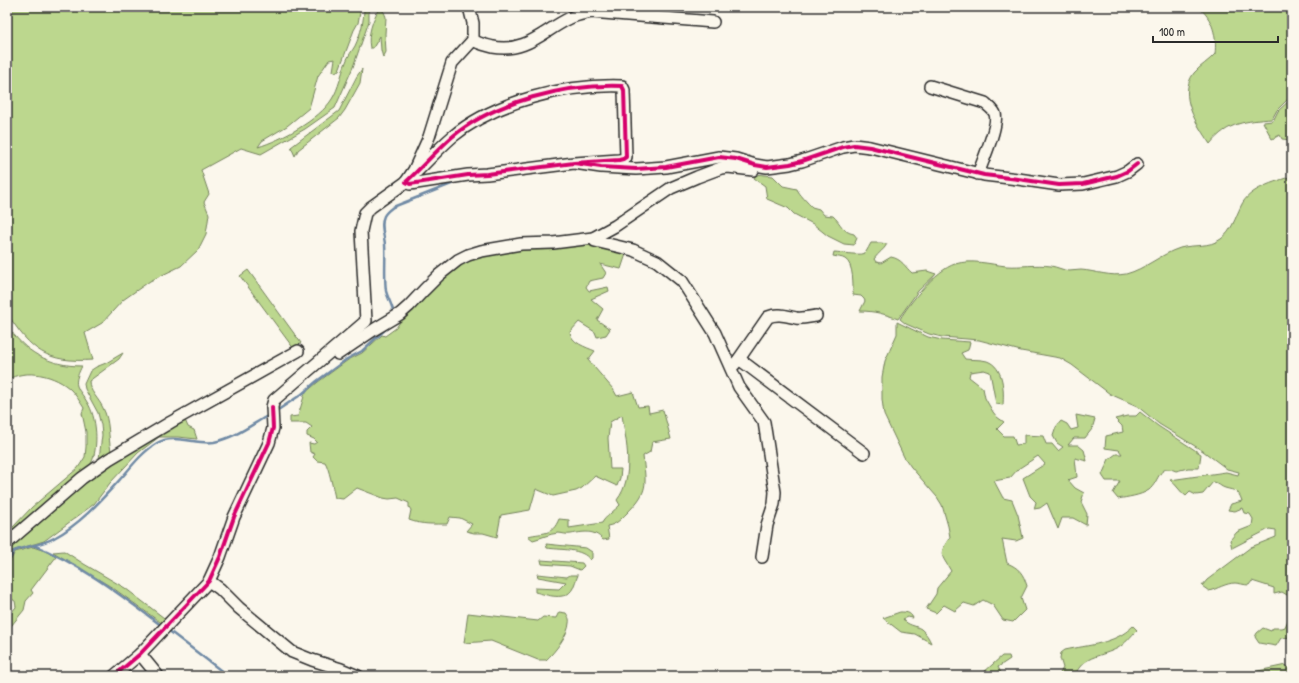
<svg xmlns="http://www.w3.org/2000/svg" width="1299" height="683" font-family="'Patrick Hand',sans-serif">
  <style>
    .green { fill: #bcd78e; stroke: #74815c }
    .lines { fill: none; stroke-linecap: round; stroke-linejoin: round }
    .stream { stroke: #6f8aa5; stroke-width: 2.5 }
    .minor-casing { stroke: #2b2b2b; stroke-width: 14 }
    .minor { stroke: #fbf7ec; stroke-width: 11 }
    .cycleway-casing { stroke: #fbf7ec; stroke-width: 6 }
    .cycleway { stroke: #d6006c; stroke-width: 4 }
  </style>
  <rect width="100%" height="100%" fill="#fbf7ec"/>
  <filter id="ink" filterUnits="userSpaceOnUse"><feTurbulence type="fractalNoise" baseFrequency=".025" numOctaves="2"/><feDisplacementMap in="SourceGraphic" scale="8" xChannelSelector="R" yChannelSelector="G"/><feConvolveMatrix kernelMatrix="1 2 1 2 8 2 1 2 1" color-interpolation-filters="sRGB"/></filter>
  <g filter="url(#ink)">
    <!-- green -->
    <g class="green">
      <path d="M7,7H361L358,23L354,30L339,70L335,72L333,71L335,59L329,60L318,76L309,108L287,126L262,141L258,147C281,140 319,120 332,99C339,88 341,74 346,62C348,56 352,51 355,46C361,33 364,21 364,7H369V21L367,27L353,67L335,108L305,129L261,154L241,148L201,170L209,194L204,202L209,214L208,221L206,234L198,250L181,266L150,281L123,300L102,323L85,333L93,360C47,363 31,351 7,313Z"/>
      <path d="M1198,7H1292V95L1277,110L1272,119C1246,121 1228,122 1210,144C1197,125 1177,95 1194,73C1200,66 1209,61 1215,54C1217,37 1213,18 1198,7Z"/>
      <path d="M379,8L384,12L386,17L385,34L386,52L383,58L381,50L380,36L373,48H370C367,34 373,20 379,8Z"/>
      <polygon points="362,69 360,83 345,110 339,118 298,150 295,156 291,147 339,111 357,76"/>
      <polygon points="1292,98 1292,140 1282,139 1280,135 1272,139 1263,122 1273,121 1278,111"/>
      <path d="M756,174L773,176L783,186L797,189C799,194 808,203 812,207L819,209L824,215L833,216C841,223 842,232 854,234L857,238L854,245L844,244L828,236L813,224L794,214L788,208L767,199L765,186L754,178Z"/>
      <path d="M1292,176V595H1287L1282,592L1274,594V588L1252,581L1249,585C1244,585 1239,583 1235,583C1226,583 1217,589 1209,591L1202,586L1207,580L1251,547L1276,537V530L1269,529L1232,548L1230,540L1237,532L1252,526L1253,519L1250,514L1244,513L1242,508L1235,511L1228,510L1231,504L1242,501C1238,489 1235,491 1225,488C1221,487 1218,483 1213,482L1203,494L1196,495L1190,492L1186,496C1179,491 1177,485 1170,480L1226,472L1238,475L1239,472L1227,469L1203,451L1159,424L1137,406L1110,394L1072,365L1060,358L1021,351L979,340L942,337L929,334L906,324L900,319C910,302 936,270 955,264C972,259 989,264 1006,266C1021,267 1036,264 1051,266C1057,267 1063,270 1069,271C1073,271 1077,270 1081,270C1096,271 1110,277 1126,274C1145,269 1161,254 1180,248C1194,244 1209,248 1221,239C1232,231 1235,218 1241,206C1249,188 1275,182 1292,176Z"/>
      <path d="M591,243L627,251L621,269L600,264L606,273L603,278L589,281L586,287L589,291L608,287L609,291L591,299L603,309L597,320L610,329L606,335L597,337L595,332L579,322L570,332C571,343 586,347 595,351L588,360L613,389L617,396L633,392L638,407L648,406L649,413L663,410L671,439L652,442L650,452L643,456C646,485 649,491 627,513C621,519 616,525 607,526L609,539L603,540C594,529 583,532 571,534C566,535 562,533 558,533C549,534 541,538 533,540L528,536C544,532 552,536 559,519L569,520V528L602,523C604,518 615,510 620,505L617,500C635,477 626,441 622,415L610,422L608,438L610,469H621L620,478L617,486L595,476L582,488L576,491L553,496L536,489L530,510L501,515L497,537L483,533H474L466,531L472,524L460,518L450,517L447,524C434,524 422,525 409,520L411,510L409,507V503L398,498L389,499L383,498L357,488L343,499L335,498C333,489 329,468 325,462L317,461L313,457L315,454L310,452L309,443L314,444L317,442L314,439L307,436V432L312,427L306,423H290V417L298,416L305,393L318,382L348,360L362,353L382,335L385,336L396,328L406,313L450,268L482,253Z"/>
      <path d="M871,243H881L887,244C884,250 878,253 874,259L876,262L881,263L891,257C902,259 905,267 912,273L927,271L936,274L918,291L898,319C885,314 874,311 860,311L865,301L864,299L861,296L853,295C853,286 854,264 845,259C842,257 837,257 833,256L834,252C841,252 862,257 866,252C868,249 869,246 871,243Z"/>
      <polygon points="248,270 301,343 294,349 240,276"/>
      <path d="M897,322L928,337L942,340L970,342L968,350L961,353L965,359C972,360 980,359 987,361C1004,367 1004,391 1003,405L996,404L990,372L984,370L970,372L969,377L983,388L985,398L993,412L997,417L1004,422L997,429L1004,436H1013L1016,445L1024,444V435L1043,436L1046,444H1052L1058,451L1063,447L1057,443L1053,436L1056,427L1061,421L1067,424L1071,430L1078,428L1076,415L1095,419L1092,429L1085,438H1074L1068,445H1078L1084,450L1087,461L1075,458L1077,477L1068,480L1075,488L1084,493L1081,502L1087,514L1086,525L1073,518H1062L1058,529L1047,503L1040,508L1034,509L1036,502L1030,496L1023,478L1045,464L1038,456L1018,469L1010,478L994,481L1003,498L1012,500L1018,515L1023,538L1016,541L1002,539L1007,563C1019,568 1023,573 1027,586L1021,598L1025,610L1013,622L1003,620L993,605L983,600L974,606L964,603L955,611L944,605L936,613L926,609L936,594L937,588L951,571C941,554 938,555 950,537L948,526L942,505L937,497L911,467L904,457L884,415L882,399V377L885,361L897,334Z"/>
      <path d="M7,325C24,352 49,366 82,366C79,372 75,380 77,386C79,392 84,396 87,402C97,417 99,447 91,464C89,468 84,472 80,476L7,538V531L13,527L32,507L78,468L85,457L86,447V432L82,413L84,408C80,402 76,395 71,390C56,375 26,368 7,380Z"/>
      <path d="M123,353L119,359L89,381C89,391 99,399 103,408C110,421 108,437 111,451L99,459L102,435L101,425L98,413L85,389L84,384L90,371L96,367L106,363Z"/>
      <path d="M1140,412L1158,426L1201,454L1199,468H1188L1176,471C1158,463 1160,481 1149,490C1140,496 1127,497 1118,499L1113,493L1120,481H1106L1102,475L1109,459L1116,454H1122L1119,450L1105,448L1106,436L1123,432L1122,426L1115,419L1127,416H1136Z"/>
      <polygon points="185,420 188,427 194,430 197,439 178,437 159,437 138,453 110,483 94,504 44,541 12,551 7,560 7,549 12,543 98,472"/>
      <path d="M546,544L586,548L592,552V558L590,560C583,548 559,550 547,548Z"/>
      <polygon points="33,547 45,551 56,557 31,590 33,593 26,601 24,610 7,631 11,613 16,607 15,601 7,596 7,567 15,552"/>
      <polygon points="64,551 84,564 125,588 168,621 164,625 113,588 53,552"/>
      <polygon points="541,560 582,563 584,566 580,570 570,566 542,564"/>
      <path d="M537,574L567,577L570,575H578C576,579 575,584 573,588C566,602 547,595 535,592V588L559,589L566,582L538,577Z"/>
      <path d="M559,612L566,613C568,616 570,619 569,623C569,634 554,653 546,660H538L491,641L464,643L468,613L538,621L543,617L556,618Z"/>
      <path d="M900,612C906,612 910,612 913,618L907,617L903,619C908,626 915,625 921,629C926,633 929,638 931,643L915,634L901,632L883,618Z"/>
      <polygon points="1288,620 1292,620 1292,637 1281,638 1276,646 1259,643 1255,637 1257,633 1263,628 1271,631 1273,628 1282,628 1285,627"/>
      <path d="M1133,626L1137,630C1131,636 1125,644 1118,648C1101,657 1085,655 1076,673L1077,676H1063L1060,673L1063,668L1060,658L1061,653L1065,650C1088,645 1115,644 1133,626Z"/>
      <polygon points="1002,656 1009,656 1010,659 998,667 1001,673 1000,676 976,676 983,673"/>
      <polygon points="1286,665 1289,668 1292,669 1292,676 1249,676 1258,671"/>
    </g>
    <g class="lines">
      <!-- stream -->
      <g class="stream">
        <path d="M394,315C393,306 388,299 386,291C384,275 386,259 385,244C384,235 380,224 384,216C386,212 389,210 393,207L459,181"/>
        <polyline points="275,412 302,394 317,381 347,359 362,351 389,326"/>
        <path d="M33,545C81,564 122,596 162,626"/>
        <path d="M7,563L14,551C27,546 42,545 54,538C82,523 103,498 124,475C134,463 144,451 157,443C174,433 196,445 214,442C235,438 251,425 269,415"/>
        <polyline points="168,630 228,676"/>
      </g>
      <!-- minor casing -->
      <g class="minor-casing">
        <g id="minor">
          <path d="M473,40C479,44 486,45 493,47C526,53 543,31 570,18C576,15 583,14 591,12L713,22"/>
          <path d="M930,86L985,103C988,106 994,110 995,114C999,124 982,163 978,174"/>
          <path d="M574,163L619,160L623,159L626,157L624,90L622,86C567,84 495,101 452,137C436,151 421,168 406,182L410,184L468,175L487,174L574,163L601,167L636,169L666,167L719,157L736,159L755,165L767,167L790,164L802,161L843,147L854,145L870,147L984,175L1018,179L1059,185L1083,184L1117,176L1128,171L1137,164"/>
          <polyline points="593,238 595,241 633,250 646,256 657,261 682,281 715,333 739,387 764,422 775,492 774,504 767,525 762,557"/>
          <polyline points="338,354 375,329 400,314 409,306 424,290 439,275 458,260 468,255 481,251 521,244 553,243 593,238 615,226 671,188 697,177 721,168 728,167 753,170"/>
          <polyline points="739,359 864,453"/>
          <path d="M734,365L739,359L768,317C778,313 786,316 796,318C803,319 809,317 816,316"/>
          <polyline points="7,543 82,478 109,459 171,422 298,351"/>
          <polyline points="209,581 220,589 239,608 292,652 312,660 341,669 358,676"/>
          <polyline points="140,654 158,676"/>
          <polyline points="114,676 140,654 209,581 220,557 234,517 269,443 273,428 272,407 274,400 366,321 361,231 365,213 371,207 406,182 414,170 429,137 452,63 473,40 473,23 469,7"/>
        </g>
      </g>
      <!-- minor -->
      <use href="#minor" class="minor"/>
      <!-- cycleway casing -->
      <g class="cycleway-casing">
        <g id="cycleway">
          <path d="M574,163L619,160L623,159L626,157L624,90L622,86C567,84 495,101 452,137C436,151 421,168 406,182L410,184L468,175L487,174L574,163L601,167L636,169L666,167L719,157L736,159L755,165L767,167L790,164L802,161L843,147L854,145L870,147L984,175L1018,179L1059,185L1083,184L1117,176L1128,171L1137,164"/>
          <polyline points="114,676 140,654 209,581 220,557 234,517 269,443 273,428 272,407"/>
        </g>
      </g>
      <!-- cycleway -->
      <use href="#cycleway" class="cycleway"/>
    </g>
  </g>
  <!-- margin -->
  <rect width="1299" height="683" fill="none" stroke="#fbf7ec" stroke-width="24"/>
  <rect x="12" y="12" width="1275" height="659" fill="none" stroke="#2b2b2b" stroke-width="1.5" filter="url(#ink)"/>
  <!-- scale -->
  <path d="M1153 36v6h125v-6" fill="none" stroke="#2b2b2b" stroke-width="2"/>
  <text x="1159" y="36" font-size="12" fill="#2b2b2b" stroke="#fbf7ec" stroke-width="3" paint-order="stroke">100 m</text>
</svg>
